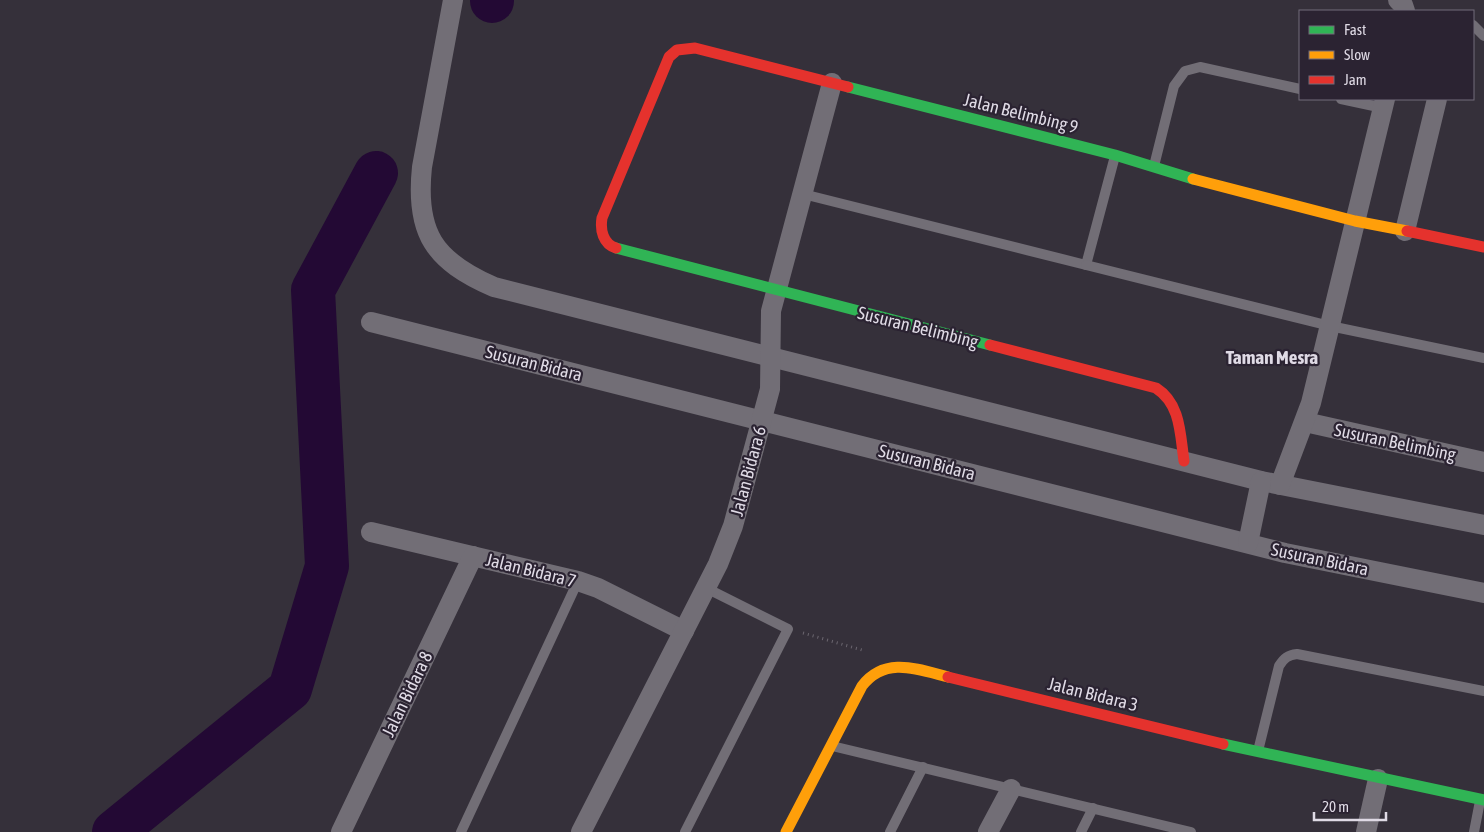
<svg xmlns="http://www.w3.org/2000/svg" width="1484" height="832" font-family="'Asap Condensed',sans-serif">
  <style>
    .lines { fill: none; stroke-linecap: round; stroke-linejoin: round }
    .river { stroke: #230934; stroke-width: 44 }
    .path { stroke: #6c6770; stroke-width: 3; stroke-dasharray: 1 4; stroke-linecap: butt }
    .lane { stroke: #726e76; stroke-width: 10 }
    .street { stroke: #726e76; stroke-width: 20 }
    .fast { stroke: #30b455; stroke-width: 11 }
    .slow { stroke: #ff9f0a; stroke-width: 11 }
    .jam { stroke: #e5322d; stroke-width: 11 }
    .labels { text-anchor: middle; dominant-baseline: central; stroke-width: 4.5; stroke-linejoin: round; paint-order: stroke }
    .street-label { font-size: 18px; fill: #dfdae5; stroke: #2b2332 }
    .neighbourhood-label { font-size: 19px; font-weight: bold; fill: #dfdae5; stroke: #2b2332 }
  </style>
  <rect width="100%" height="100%" fill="#35303a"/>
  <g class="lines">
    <!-- river -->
    <g class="river">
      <polyline points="492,1 492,0"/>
      <polyline points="114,832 290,689 327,566 313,290 376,173"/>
    </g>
    <!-- path -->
    <polyline class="path" points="803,633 862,650"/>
    <!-- lane -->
    <g class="lane">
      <polyline points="1473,25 1484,36"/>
      <polyline points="1341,99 1383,108"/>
      <polyline points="1154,166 1174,86 1185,71 1200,67 1300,89"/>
      <polyline points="803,194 1086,265 1115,156"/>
      <polyline points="1086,265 1330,326 1484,358"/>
      <polyline points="832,746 1191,832"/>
      <path d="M1258,751L1279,666C1284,658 1288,655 1297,654L1484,691"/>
      <polyline points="461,832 578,581"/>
      <polyline points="685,832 788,629 706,588"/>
      <polyline points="890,832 923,767"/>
      <polyline points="1081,832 1093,808"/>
      <polyline points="1474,832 1480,801"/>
    </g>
    <!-- street -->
    <g class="street">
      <path d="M453,0L422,167C415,233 434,261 494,287L1261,481L1484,525"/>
      <polyline points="1398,0 1403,5 1405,11"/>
      <polyline points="1405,231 1437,99"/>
      <polyline points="371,322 1285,553 1484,593"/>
      <polyline points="1305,422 1484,462"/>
      <polyline points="1280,485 1311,403 1385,99"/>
      <polyline points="371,532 578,581 598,588 684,631"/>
      <polyline points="1248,543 1261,481"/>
      <polyline points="341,832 473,556"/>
      <polyline points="581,832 718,564 733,526 770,389 771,311 832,83"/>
      <polyline points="988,832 1011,789"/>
      <polyline points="1366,832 1378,779"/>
    </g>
    <!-- fast -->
    <g class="fast">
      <polyline points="848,87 1115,155 1193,179"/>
      <polyline points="616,248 990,345"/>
      <polyline points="1223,744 1484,800"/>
    </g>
    <!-- slow -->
    <g class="slow">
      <polyline points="1193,179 1355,221 1407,231"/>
      <path d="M786,832L862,686C885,656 917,669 948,677"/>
    </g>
    <!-- jam -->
    <g class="jam">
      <polyline points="1407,231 1484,247"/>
      <path d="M616,248C603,244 600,230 602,218L669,57L677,50L695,48L848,87"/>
      <path d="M990,345L1156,388C1181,404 1180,434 1184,461"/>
      <polyline points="948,677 1223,744"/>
    </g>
  </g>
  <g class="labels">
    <!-- street labels -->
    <g class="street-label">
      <text transform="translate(1021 113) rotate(14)">Jalan Belimbing 9</text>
      <text transform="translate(918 327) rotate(14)">Susuran Belimbing</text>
      <text transform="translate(534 363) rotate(14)">Susuran Bidara</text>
      <text transform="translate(1395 442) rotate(12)">Susuran Belimbing</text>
      <text transform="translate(927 462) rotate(14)">Susuran Bidara</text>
      <text transform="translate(748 471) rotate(-75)">Jalan Bidara 6</text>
      <text transform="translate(1320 559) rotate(12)">Susuran Bidara</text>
      <text transform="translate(531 570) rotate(14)">Jalan Bidara 7</text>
      <text transform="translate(407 694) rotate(-64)">Jalan Bidara 8</text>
      <text transform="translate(1093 694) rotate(14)">Jalan Bidara 3</text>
    </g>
    <!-- neighbourhood labels -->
    <g class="neighbourhood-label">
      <text x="1272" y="357">Taman Mesra</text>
    </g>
  </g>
  <!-- legend -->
  <rect x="1299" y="10" width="175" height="90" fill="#2b2332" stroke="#736c7a"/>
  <rect x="1309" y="26" width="25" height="8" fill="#30b455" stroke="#736c7a"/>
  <text x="1344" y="35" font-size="15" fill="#dfdae5">Fast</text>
  <rect x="1309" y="51" width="25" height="8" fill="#ff9f0a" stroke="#736c7a"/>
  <text x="1344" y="60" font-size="15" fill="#dfdae5">Slow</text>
  <rect x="1309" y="76" width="25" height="8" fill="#e5322d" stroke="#736c7a"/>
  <text x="1344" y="85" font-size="15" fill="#dfdae5">Jam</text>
  <!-- scale -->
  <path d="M1314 812v8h72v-8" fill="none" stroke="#dfdae5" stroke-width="2.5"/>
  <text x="1322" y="812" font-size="15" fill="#dfdae5" stroke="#2b2332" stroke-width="4" paint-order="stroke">20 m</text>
</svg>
